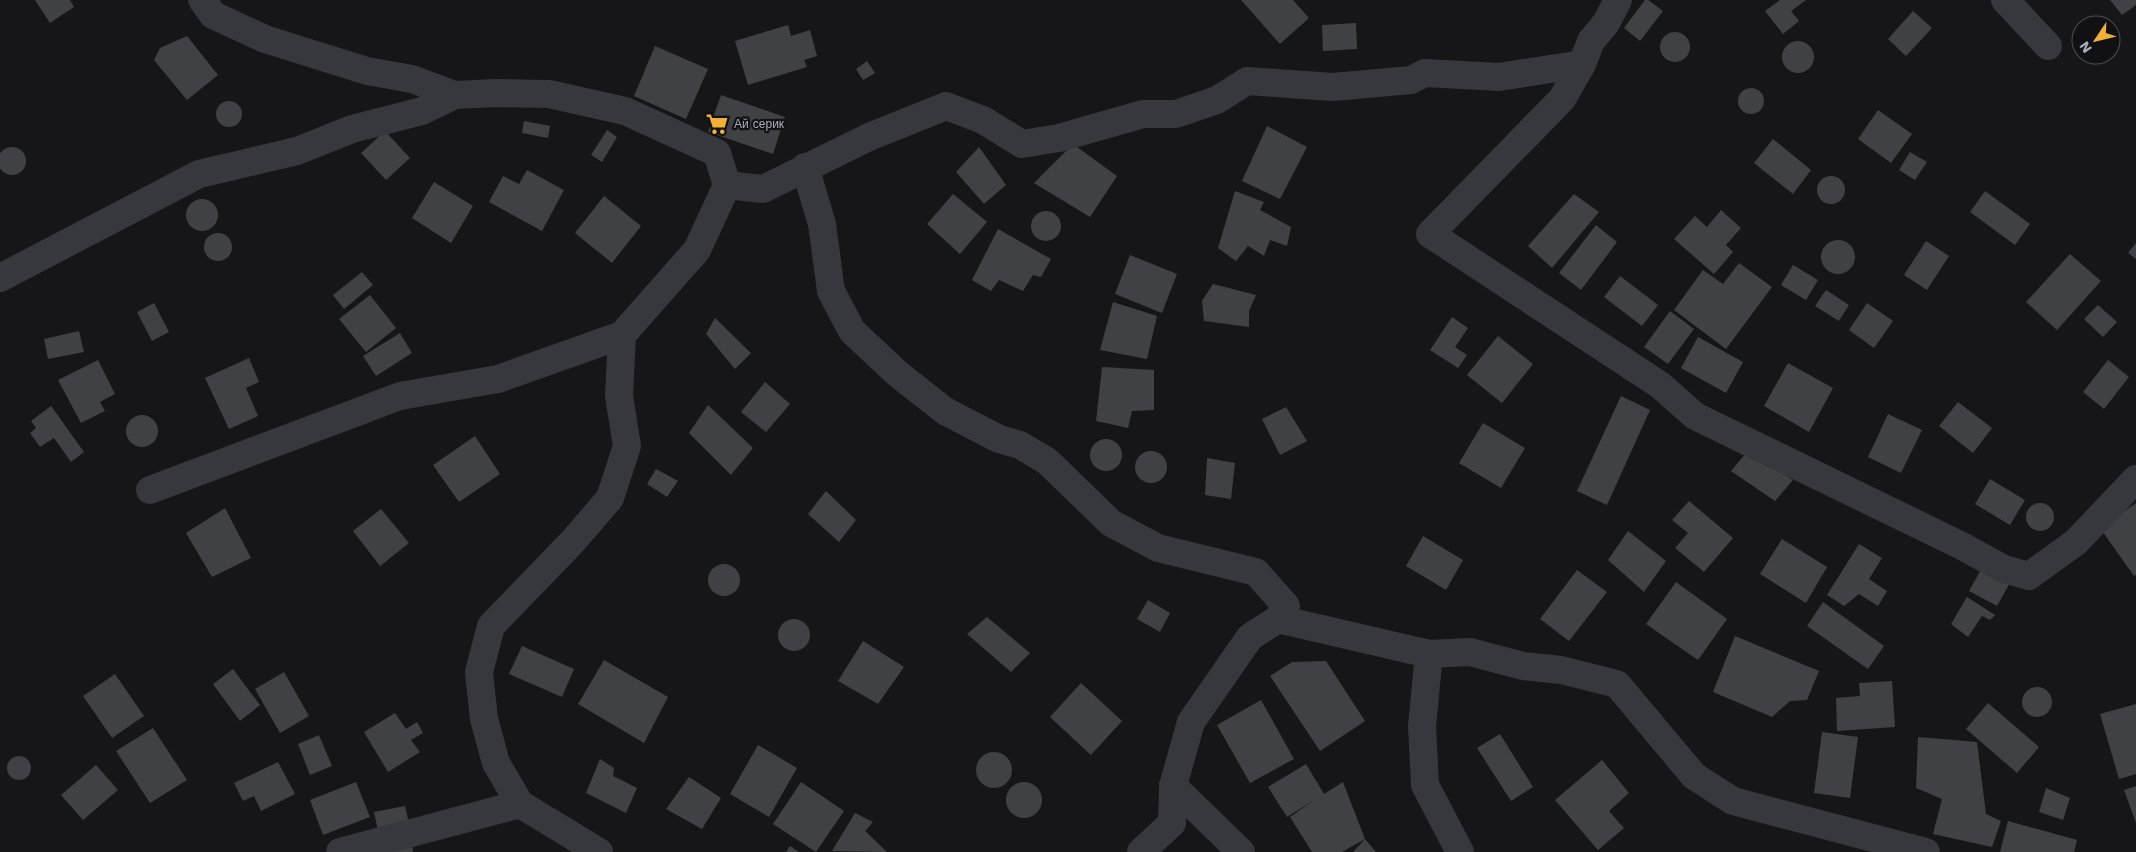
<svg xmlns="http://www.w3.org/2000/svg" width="2136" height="852" font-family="'Work Sans',sans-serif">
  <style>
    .building { fill: #404145 }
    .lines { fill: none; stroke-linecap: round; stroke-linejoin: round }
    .minor { stroke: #37383d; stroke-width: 28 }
    .labels { text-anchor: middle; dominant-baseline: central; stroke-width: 4.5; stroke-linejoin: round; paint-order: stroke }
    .poi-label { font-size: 12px; fill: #a8adb8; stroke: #111113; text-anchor: start }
  </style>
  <rect width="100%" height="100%" fill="#161618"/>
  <!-- building -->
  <g class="building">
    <polygon points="35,0 70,0 74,7 50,23"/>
    <polygon points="1241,0 1293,0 1309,18 1280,44"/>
    <polygon points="1645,0 1648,0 1663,11 1640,41 1624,28"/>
    <polygon points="1780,0 1806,0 1791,11 1799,21 1783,34 1765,11"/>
    <polygon points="2110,0 2136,0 2136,5 2122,15"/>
    <polygon points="1913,11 1932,28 1906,56 1888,39"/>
    <polygon points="1356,23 1357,49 1323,51 1322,25"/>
    <polygon points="788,25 791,36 810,30 817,56 804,60 807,67 748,85 735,41"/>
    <circle cx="1675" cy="47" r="15"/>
    <polygon points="187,36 218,75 187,100 154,60 160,48"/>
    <circle cx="1798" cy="57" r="16"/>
    <polygon points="655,46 708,69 686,119 634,96"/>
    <polygon points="867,61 875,73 863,80 856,69"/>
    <circle cx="1751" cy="101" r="13"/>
    <polygon points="721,95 785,117 773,154 708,132"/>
    <circle cx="229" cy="114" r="13"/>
    <polygon points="1878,110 1912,134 1891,163 1858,139"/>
    <polygon points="524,121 550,126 548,138 522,133"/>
    <polygon points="1267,126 1307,147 1280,199 1242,181"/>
    <polygon points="607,130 617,137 602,162 591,155"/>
    <polygon points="385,131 410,158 386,180 361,153"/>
    <polygon points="1773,139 1811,170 1793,194 1754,163"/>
    <polygon points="1073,144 1117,176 1090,217 1034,183"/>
    <circle cx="12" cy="161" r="14"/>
    <polygon points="979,147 1006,185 984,204 956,172"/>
    <polygon points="1910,152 1927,162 1915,180 1899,170"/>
    <polygon points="527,170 564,190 542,231 489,202 503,176 519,184"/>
    <circle cx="1831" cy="190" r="14"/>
    <polygon points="434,182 473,206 451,243 412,218"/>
    <polygon points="1235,191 1264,202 1260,210 1291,227 1287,246 1270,240 1264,256 1248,246 1236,261 1218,248"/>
    <polygon points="1985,191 2030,224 2015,245 1970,212"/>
    <polygon points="953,194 987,222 960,254 927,224"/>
    <polygon points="1574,194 1599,212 1552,268 1528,246"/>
    <polygon points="604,196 641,226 612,263 575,233"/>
    <circle cx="202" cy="215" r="16"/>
    <polygon points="1721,210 1741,228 1726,245 1733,252 1714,274 1674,239 1695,216 1707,227"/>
    <circle cx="1046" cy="226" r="15"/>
    <polygon points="1596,225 1617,242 1581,290 1559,273"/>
    <polygon points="998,229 1051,259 1041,277 1033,275 1023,291 999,280 991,291 972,280"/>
    <circle cx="218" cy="247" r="14"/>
    <circle cx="1838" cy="257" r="17"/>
    <polygon points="1926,241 1949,256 1927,290 1904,275"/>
    <polygon points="2136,243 2136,259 2128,253"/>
    <polygon points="2070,254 2101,281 2057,330 2026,302"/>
    <polygon points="1130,255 1177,274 1162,313 1115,294"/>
    <polygon points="1739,263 1772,287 1726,349 1674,310 1703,270 1723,284"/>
    <polygon points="1793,265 1818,280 1806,300 1781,285"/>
    <polygon points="362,272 373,285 344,309 333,295"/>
    <polygon points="1620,276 1658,305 1642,326 1604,297"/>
    <polygon points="1213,284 1256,295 1249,311 1249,327 1204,321 1202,301"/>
    <polygon points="1826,290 1849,305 1839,321 1815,306"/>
    <polygon points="370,295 396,328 366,352 339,319"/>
    <polygon points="1113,302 1157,316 1147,359 1100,350"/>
    <polygon points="154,303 169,332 152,341 137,312"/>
    <polygon points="1867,303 1893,321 1874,348 1849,330"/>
    <polygon points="2098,305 2117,322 2103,337 2084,319"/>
    <polygon points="1670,311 1694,329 1668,364 1644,347"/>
    <polygon points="1452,317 1468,328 1455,347 1467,355 1458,368 1430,350"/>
    <polygon points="715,318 751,353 735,369 706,334"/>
    <polygon points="79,331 84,352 48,359 44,339"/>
    <polygon points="400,333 412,353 376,376 363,356"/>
    <polygon points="1498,336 1533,364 1502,403 1467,375"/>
    <polygon points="1698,337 1743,362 1726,393 1681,368"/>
    <polygon points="249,358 259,382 246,388 258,416 229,429 205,378"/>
    <polygon points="98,360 115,394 100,402 105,411 81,423 58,380"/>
    <polygon points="2108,360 2129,377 2104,409 2083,392"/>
    <polygon points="1788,363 1833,388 1809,432 1764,406"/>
    <polygon points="1102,367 1154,370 1154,410 1132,411 1128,428 1096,421"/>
    <polygon points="765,382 790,404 766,432 741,412"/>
    <polygon points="1621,396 1650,410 1607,505 1577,491"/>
    <polygon points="1958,402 1992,428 1973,453 1939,426"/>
    <polygon points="708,405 753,448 731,475 689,433"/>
    <polygon points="51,406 84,452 71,462 54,438 40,447 30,433 36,428 31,421"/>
    <polygon points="1286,407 1307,441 1280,455 1262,419"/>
    <polygon points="1888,414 1922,430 1901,473 1868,457"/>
    <circle cx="142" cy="431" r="16"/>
    <polygon points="1483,423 1525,448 1501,488 1459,463"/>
    <polygon points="475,436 500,474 459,502 433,465"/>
    <circle cx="1106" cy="455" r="16"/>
    <circle cx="1151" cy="467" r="16"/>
    <polygon points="1747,452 1793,480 1775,501 1731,471"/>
    <polygon points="1207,458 1235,463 1231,499 1205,495"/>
    <polygon points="656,469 678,481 667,497 647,484"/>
    <polygon points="1990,479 2025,500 2010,525 1975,504"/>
    <polygon points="826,491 856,520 839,542 808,514"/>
    <polygon points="1689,501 1733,538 1704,572 1675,548 1688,533 1672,520"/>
    <polygon points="2136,503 2136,575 2134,576 2100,528"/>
    <circle cx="2040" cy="517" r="14"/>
    <polygon points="225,508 251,558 212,577 186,533"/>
    <polygon points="381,509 409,543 380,566 353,531"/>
    <polygon points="1628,531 1666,561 1644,592 1608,560"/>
    <polygon points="1423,536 1463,560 1446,590 1406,566"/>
    <polygon points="1782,539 1827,567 1806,603 1760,574"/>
    <polygon points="1859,544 1882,558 1869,579 1887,591 1878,606 1859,594 1844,606 1827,595"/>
    <circle cx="724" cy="580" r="16"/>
    <polygon points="1983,566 2011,581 1997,606 1969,591"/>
    <polygon points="1577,570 1607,592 1569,641 1540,619"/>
    <polygon points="1676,582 1727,619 1698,660 1646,624"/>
    <polygon points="1967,597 1995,615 1990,620 1982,616 1968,637 1951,624"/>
    <polygon points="1148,600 1170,613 1160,632 1137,619"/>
    <polygon points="1823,602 1884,646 1868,669 1807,626"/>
    <polygon points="987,617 1030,653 1011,672 967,634"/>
    <circle cx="794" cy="635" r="16"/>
    <polygon points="1735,636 1819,671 1807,700 1790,701 1772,717 1713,692"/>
    <polygon points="863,641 904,667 878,704 838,681"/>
    <polygon points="522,646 574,669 562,697 509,674"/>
    <polygon points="604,660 668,697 644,743 578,704"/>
    <polygon points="1326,661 1365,721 1320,751 1270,676 1292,662"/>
    <polygon points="233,669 260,705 240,721 213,684"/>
    <polygon points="284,672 309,716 280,733 255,689"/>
    <polygon points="115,674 144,716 112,738 83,696"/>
    <polygon points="1892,681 1895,727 1837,731 1836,698 1860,696 1859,683"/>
    <polygon points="1081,683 1122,721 1091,755 1050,717"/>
    <circle cx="2037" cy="702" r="15"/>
    <polygon points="1261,700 1294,759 1250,783 1217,725"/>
    <polygon points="1988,703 2039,747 2017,773 1966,729"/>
    <polygon points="2136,704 2136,774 2119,779 2100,714"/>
    <polygon points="395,713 406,729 417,722 423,733 411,740 420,752 388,772 364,732"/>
    <polygon points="153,728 187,780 150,803 116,751"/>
    <polygon points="1822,732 1858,737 1850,798 1814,793"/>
    <polygon points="1500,734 1533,787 1511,801 1477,748"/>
    <polygon points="319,735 332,766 310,775 298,744"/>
    <polygon points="1918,737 1977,742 1986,814 2001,821 1992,847 1933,834 1942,799 1916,788"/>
    <polygon points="758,745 797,768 769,817 730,794"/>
    <circle cx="994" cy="770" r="18"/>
    <circle cx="19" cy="768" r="12"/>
    <polygon points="600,759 614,768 613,776 637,788 626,813 586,793"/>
    <polygon points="1602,760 1629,793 1609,811 1624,828 1598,850 1555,800"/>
    <polygon points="278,762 295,794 261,811 254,796 243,801 234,783"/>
    <polygon points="1306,764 1324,794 1343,782 1365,839 1342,852 1312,852 1290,817 1314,800 1287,817 1268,787"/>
    <polygon points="96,765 118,790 83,820 61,795"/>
    <polygon points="689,777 721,798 702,829 666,809"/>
    <polygon points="356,782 370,817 323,835 310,800"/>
    <polygon points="801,782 844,811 816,852 773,824"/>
    <circle cx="1024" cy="800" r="18"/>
    <polygon points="2136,786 2136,823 2124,790"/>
    <polygon points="2046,788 2070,798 2063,820 2039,812"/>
    <polygon points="405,806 409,824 378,831 374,812"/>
    <polygon points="855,813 873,822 865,831 887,852 832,851"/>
    <polygon points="2008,821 2077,840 2074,852 2000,852"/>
    <polygon points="1365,839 1376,852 1353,852"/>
    <polygon points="412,843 413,852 372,852"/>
    <polygon points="790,846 799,852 786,852"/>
  </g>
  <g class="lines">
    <!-- minor -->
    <g class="minor">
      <polyline points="202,0 213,15 265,39 367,71 412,79 455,95 496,93 549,94 625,111 717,153 727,185 763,189 869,137 946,106 983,120 1022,144 1059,138 1143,114 1176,114 1217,100 1247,81 1333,87 1411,80 1425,73 1499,77 1582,64"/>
      <polyline points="1618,0 1606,23 1591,41 1582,64 1562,99 1430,234 1660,385 1695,416 1962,546 2004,569 2029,576 2076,542 2136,479"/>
      <polyline points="2005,0 2048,46"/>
      <polyline points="805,167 822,224 831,291 852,331 898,374 945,411 999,439 1020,445 1047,461 1111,523 1158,548 1256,572 1286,606 1278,619"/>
      <polyline points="0,278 199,174 297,151 352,129 422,111 455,95"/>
      <polyline points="150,490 400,396 498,379 622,335"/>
      <polyline points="1429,654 1422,726 1425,785 1460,852"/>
      <polyline points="1173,786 1241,852"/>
      <polyline points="520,804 496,763 484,719 479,672 491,626 574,540 610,498 627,446 619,396 622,335 697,250 727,185"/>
      <polyline points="340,852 520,804 599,852"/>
      <polyline points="1141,852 1172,823 1173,786 1191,722 1250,637 1278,619 1429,654 1470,652 1523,666 1561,670 1617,684 1694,776 1733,801 1926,852"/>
    </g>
  </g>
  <!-- icons -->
  <defs>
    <g id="supermarket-bare" transform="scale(1.725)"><path d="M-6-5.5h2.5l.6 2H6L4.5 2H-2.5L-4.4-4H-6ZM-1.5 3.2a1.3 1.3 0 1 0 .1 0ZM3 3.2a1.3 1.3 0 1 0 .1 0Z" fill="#f2b134" stroke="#111113" stroke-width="2.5" paint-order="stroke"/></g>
  </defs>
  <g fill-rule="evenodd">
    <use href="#supermarket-bare" x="717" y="124"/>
  </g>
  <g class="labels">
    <!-- poi labels -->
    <g class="poi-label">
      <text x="734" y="124">Ай серик</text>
    </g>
  </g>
  <!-- north arrow -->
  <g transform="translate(2096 40) rotate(235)"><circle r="24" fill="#111113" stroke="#4d4f55"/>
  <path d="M0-4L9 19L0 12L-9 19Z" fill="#f2b134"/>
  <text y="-8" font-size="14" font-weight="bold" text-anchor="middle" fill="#a8adb8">N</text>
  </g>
</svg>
